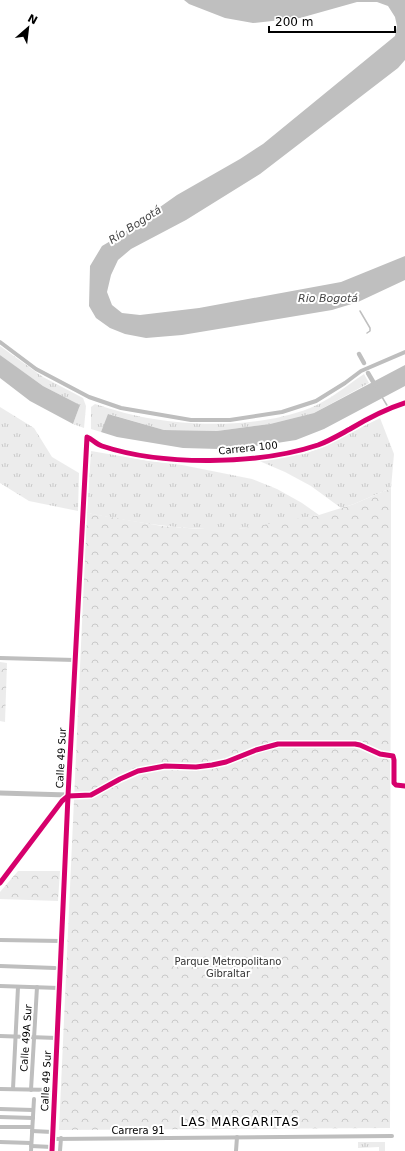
<svg xmlns="http://www.w3.org/2000/svg" width="405" height="1151" font-family="'DejaVu Sans',sans-serif">
  <style>
    .grass { fill: url(#grass-tufts) }
    .park { fill: url(#park-crowns) }
    .water { fill: #bfbfbf }
    .lines { fill: none; stroke-linecap: round; stroke-linejoin: round }
    .stream { stroke: #bfbfbf; stroke-width: 1.5 }
    .canal { stroke: #bfbfbf; stroke-width: 4.5 }
    .minor { stroke: #bebebe; stroke-width: 4 }
    .tertiary { stroke: #bebebe; stroke-width: 5 }
    .cycleway-casing { stroke: #fff; stroke-width: 8 }
    .cycleway { stroke: #d6006c; stroke-width: 5 }
    .labels { text-anchor: middle; dominant-baseline: central; stroke-width: 4; stroke-linejoin: round; paint-order: stroke }
    .street-label { font-size: 10px; fill: #000; stroke: #fff }
    .park-label { font-size: 10px; fill: #333; stroke: #fff }
    .water-label { font-size: 11px; font-style: italic; fill: #444; stroke: #fff }
    .quarter-label { font-size: 12px; letter-spacing: 1px; fill: #000; stroke: #fff }
  </style>
  <defs>
    <pattern id="grass-tufts" width="24" height="20" patternUnits="userSpaceOnUse"><rect width="24" height="20" fill="#ececec"/><path d="M3 7l-1-3M5 7V3M7 7l1-3M15 17l-1-3M17 17v-4M19 17l1-3" fill="none" stroke="#c9c9c9"/></pattern>
    <pattern id="park-crowns" width="20" height="18" patternUnits="userSpaceOnUse"><rect width="20" height="18" fill="#ececec"/><path d="M2 6a3 3 0 1 1 6 0M12 15a3 3 0 1 1 6 0" fill="none" stroke="#c9c9c9"/></pattern>
  </defs>
  <rect width="100%" height="100%" fill="#fff"/>
  <!-- grass -->
  <g class="grass">
    <polygon points="0,346 43,377 83,398 86,406 84,428 73,424 80,405 43,386 5,359 0,355"/>
    <path d="M364,374L369,383L314,413L270,424L217,431L164,430L109,414L101,432L91,429V407L95,404C114,410 133,416 154,419C200,427 266,426 310,408C330,400 346,386 364,374Z"/>
    <polygon points="0,407 34,428 52,457 79,473 78,511 29,501 0,483"/>
    <polygon points="380,418 394,454 391,488 354,504 341,508 311,486 285,472 257,460 304,454 326,446 350,433"/>
    <path d="M91,451L149,461L182,465L252,479L277,489L302,503L319,515C293,520 265,528 238,529C187,531 137,523 87,513Z"/>
    <polygon points="358,1142 385,1142 385,1151 379,1151 379,1147 358,1148"/>
  </g>
  <!-- park -->
  <g class="park">
    <polygon points="391,488 390,1128 59,1130 87,513 162,526 200,529 240,529 319,515 354,504"/>
    <polygon points="0,662 7,663 5,722 0,721"/>
    <polygon points="18,871 60,871 58,901 0,899 0,892"/>
  </g>
  <!-- water -->
  <g class="water">
    <polygon points="184,0 405,0 405,60 398,68 260,174 186,220 131,249 118,260 111,275 107,292 112,305 122,313 140,315 199,308 341,282 405,256 405,280 358,302 332,310 182,335 146,338 125,334 110,328 96,318 89,306 90,266 102,246 119,236 177,195 240,159 263,144 395,36 397,26 395,17 388,6 377,2 357,2 300,18 253,23 225,18 189,4"/>
    <polygon points="0,355 43,386 80,405 73,424 30,401 0,378"/>
    <polygon points="405,365 405,386 324,429 296,440 264,445 219,449 183,448 117,437 101,432 108,414 164,430 217,431 270,424 314,413"/>
  </g>
  <g class="lines">
    <!-- stream -->
    <g class="stream">
      <polyline points="360,311 370,328 370,331 367,333"/>
      <polyline points="382,397 388,407"/>
    </g>
    <!-- canal -->
    <g class="canal">
      <polyline points="359,354 364,363"/>
      <polyline points="368,373 375,385"/>
    </g>
    <!-- minor -->
    <g class="minor">
      <polyline points="0,342 36,369 89,397 121,408 191,420 230,420 282,412 316,401 345,383 361,371 405,352"/>
      <polyline points="0,658 75,660"/>
      <path d="M68,795L87,437C92,439 96,444 102,446C162,466 258,465 318,445C329,441 339,435 350,429C367,419 386,409 405,403"/>
      <polyline points="0,940 61,941"/>
      <polyline points="0,966 55,968"/>
      <polyline points="0,986 59,988"/>
      <polyline points="0,1036 57,1038"/>
      <polyline points="0,1089 54,1090"/>
      <polyline points="13,1089 18,987"/>
      <polyline points="31,1090 37,987"/>
      <polyline points="0,1109 33,1110"/>
      <polyline points="0,1117 33,1118"/>
      <polyline points="0,1127 32,1127"/>
      <polyline points="32,1131 52,1132"/>
      <polyline points="52,1139 392,1136"/>
      <polyline points="0,1142 31,1143"/>
      <polyline points="31,1146 52,1147"/>
      <polyline points="31,1151 34,1099"/>
      <polyline points="60,1151 61,1138"/>
      <polyline points="236,1151 237,1137"/>
    </g>
    <!-- tertiary -->
    <polyline class="tertiary" points="0,793 68,795 52,1151"/>
    <!-- cycleway casing -->
    <g class="cycleway-casing">
      <g id="cycleway">
        <polyline points="0,883 62,801 68,796 91,795 120,779 138,771 165,766 196,767 212,765 226,762 256,750 278,744 355,744 360,745 380,754 393,756 394,760 394,783 396,785 405,786"/>
        <path d="M52,1151L68,796L87,437C92,439 96,444 102,446C162,466 258,465 318,445C329,441 339,435 350,429C367,419 386,409 405,403"/>
      </g>
    </g>
    <!-- cycleway -->
    <use href="#cycleway" class="cycleway"/>
  </g>
  <g class="labels">
    <!-- street labels -->
    <g class="street-label">
      <text transform="translate(248 448) rotate(-6)">Carrera 100</text>
      <text transform="translate(61 758) rotate(-87)">Calle 49 Sur</text>
      <text transform="translate(26 1038) rotate(-86)">Calle 49A Sur</text>
      <text transform="translate(46 1081) rotate(-87)">Calle 49 Sur</text>
      <text x="138" y="1130">Carrera 91</text>
    </g>
    <!-- park labels -->
    <g class="park-label">
      <text x="228" y="961">Parque Metropolitano<tspan x="228" dy="12">Gibraltar</tspan></text>
    </g>
    <!-- water labels -->
    <g class="water-label">
      <text transform="translate(135 225) rotate(-33)">Río Bogotá</text>
      <text x="328" y="298">Rio Bogotá</text>
    </g>
    <!-- quarter labels -->
    <g class="quarter-label">
      <text x="240" y="1122">LAS MARGARITAS</text>
    </g>
  </g>
  <!-- north arrow -->
  <g transform="translate(28 28) rotate(28)" stroke="#ffffff" stroke-width="3" paint-order="stroke">
  <path d="M0-3L7 15L0 10L-7 15Z" fill="#000000"/>
  <text y="-6" font-size="11" font-weight="bold" text-anchor="middle" fill="#000000">N</text>
  </g>
  <!-- scale -->
  <path d="M269 26v6h126v-6" fill="none" stroke="#000000" stroke-width="2"/>
  <text x="275" y="26" font-size="12" fill="#000000" stroke="#ffffff" stroke-width="3" paint-order="stroke">200 m</text>
</svg>
